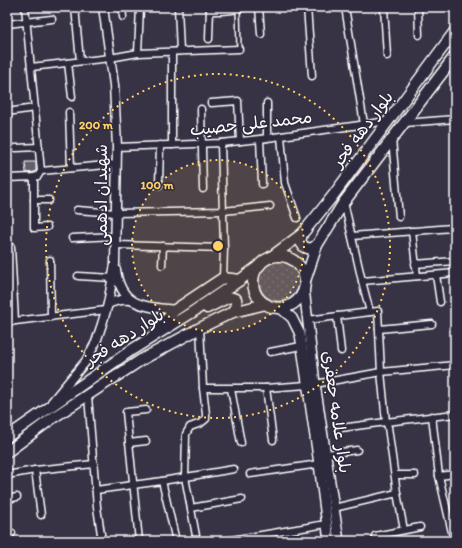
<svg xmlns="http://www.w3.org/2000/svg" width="462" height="548" font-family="Itim,'Playpen Sans Arabic',sans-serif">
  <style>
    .grass { fill: url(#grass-dots); stroke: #a8a6ae }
    .building { fill: #635f6d; stroke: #fff }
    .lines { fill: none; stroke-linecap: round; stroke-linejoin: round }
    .service-casing { stroke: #fff; stroke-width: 6 }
    .minor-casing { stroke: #fff; stroke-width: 9 }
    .tertiary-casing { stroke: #fff; stroke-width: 11 }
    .secondary-casing { stroke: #fff; stroke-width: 12 }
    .primary-casing { stroke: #fff; stroke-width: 13 }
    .service { stroke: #2f2a3d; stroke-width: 3 }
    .minor { stroke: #2f2a3d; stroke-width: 6 }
    .tertiary { stroke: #2f2a3d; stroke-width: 8 }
    .secondary { stroke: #2f2a3d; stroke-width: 9 }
    .primary { stroke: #2f2a3d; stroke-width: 10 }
    .ring { fill: none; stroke: #ffd166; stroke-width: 2; stroke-dasharray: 2 4 }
    .labels { text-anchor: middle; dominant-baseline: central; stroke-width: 3; stroke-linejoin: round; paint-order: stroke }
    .street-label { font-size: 17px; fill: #fff; stroke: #2f2a3d }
    .centre { fill: #ffd166; stroke: #2f2a3d; stroke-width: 2 }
    .ring-label { font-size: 12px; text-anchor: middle; font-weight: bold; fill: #ffd166; stroke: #2f2a3d; stroke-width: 3; stroke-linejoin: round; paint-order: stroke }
  </style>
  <defs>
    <pattern id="grass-dots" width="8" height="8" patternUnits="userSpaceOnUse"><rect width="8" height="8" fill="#514c5c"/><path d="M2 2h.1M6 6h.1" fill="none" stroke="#6b6774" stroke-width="1.8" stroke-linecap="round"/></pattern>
  </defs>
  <rect width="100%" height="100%" fill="#373345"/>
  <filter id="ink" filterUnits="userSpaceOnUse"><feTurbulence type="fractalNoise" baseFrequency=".025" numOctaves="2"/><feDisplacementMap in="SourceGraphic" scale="8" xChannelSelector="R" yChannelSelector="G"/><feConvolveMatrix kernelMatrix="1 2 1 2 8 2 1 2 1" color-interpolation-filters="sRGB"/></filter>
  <g filter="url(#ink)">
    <!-- grass -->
    <circle class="grass" cx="279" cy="281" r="20"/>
    <!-- building -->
    <polygon class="building" points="25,162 36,162 36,170 35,172 26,173"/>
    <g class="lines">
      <!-- service casing -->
      <g class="service-casing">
        <polyline id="service" points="238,9 239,49"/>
      </g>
      <!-- minor casing -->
      <g class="minor-casing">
        <g id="minor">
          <polyline points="75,7 80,61"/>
          <polyline points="122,7 123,17"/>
          <polyline points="178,7 180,51"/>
          <polyline points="259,7 261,34"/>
          <polyline points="307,7 312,76"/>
          <polyline points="345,7 364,124"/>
          <polyline points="384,7 387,56"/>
          <polyline points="418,7 419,35"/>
          <path d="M210,11C222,11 233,11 245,7"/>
          <polyline points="7,24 52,19"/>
          <polyline points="209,39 210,7"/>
          <polyline points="138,53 140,7"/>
          <polyline points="68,63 72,97"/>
          <polyline points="31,67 110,58 138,53 239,49"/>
          <polyline points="211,103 238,101 240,141"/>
          <polyline points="267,103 267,138"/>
          <polyline points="201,109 203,189"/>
          <polyline points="7,112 35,108"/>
          <polyline points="69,112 71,168"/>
          <polyline points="405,123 455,119"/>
          <polyline points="281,136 285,183 297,218"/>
          <polyline points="260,139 262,184"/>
          <polyline points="392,139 399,217"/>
          <polyline points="221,143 224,248 223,278"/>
          <polyline points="172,145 172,52"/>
          <polyline points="7,147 10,146"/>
          <polyline points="117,147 221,143 260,139 388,121"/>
          <polyline points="16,148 39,147"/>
          <polyline points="41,171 117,164"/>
          <polyline points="34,177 34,228 47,227"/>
          <polyline points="7,178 34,177 38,176 41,171 25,7"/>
          <polyline points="159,185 160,145"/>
          <polyline points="34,200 49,200"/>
          <polyline points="344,202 362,281 455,273"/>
          <polyline points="77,210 116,213 223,211 270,206"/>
          <polyline points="412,231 417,276"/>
          <polyline points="352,236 452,228"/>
          <polyline points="72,238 116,236"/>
          <polyline points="116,245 224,248"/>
          <polyline points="11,247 15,321"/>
          <polyline points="50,260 51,317"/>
          <polyline points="415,264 455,261"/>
          <polyline points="162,265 163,246"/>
          <polyline points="436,275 440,302"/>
          <polyline points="78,276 113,278"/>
          <polyline points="362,281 370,312"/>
          <polyline points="337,316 341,351"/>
          <polyline points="307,320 378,311 381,372 386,422 388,427 397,493 404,530"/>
          <polyline points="7,322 106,310"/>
          <polyline points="379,329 432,324"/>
          <polyline points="270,352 301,346"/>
          <polyline points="315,384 381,372 455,365"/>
          <polyline points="203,388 266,388 307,385"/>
          <polyline points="266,388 273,440"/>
          <polyline points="231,389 241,443"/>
          <polyline points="88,396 97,507 102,541"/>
          <polyline points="432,416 439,476 454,541"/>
          <polyline points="341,428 386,422 455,414"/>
          <polyline points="129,443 146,441"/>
          <polyline points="326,454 357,450"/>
          <polyline points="35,470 41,515"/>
          <polyline points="250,474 319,464"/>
          <polyline points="7,475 35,470 94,464"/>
          <polyline points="395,475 415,475"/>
          <polyline points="439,476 455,474"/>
          <polyline points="162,481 176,541"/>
          <polyline points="96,490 162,481 234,469"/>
          <polyline points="7,499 17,497"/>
          <polyline points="191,508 242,499"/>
          <polyline points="334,508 397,493"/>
          <polyline points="7,533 12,533"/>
          <polyline points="375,536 420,527"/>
          <polyline points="139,541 126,412 146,410"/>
          <polyline points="197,541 185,477 186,434 190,427 201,423 206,419 206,414 203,388 200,328"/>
          <polyline points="225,541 326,524"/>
        </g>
      </g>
      <!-- tertiary casing -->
      <g class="tertiary-casing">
        <g id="tertiary">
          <path d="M116,270C121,307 144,306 175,310"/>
          <path d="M108,304C116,300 122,299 130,300"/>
          <polyline points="52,402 86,361 96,342 102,324 108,304 115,264 117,147 114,85 103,7"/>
        </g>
      </g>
      <!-- secondary casing -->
      <g class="secondary-casing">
        <g id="secondary">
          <polyline points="304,288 315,384 339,541"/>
          <polyline points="279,307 292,318 300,334 319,464 329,541"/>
        </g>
      </g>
      <!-- primary casing -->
      <g class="primary-casing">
        <g id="primary">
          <polyline points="302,234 300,241 304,247 311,249 317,245"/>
          <circle cx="279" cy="282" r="26"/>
          <polyline points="271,257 302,234 332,197 455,31"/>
          <polyline points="305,281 317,245 344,202 455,56"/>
          <polyline points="207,308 229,297 236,299 237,306 233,312"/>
          <polyline points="157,330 175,310 223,278 240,280"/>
          <polyline points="7,437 133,349 191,313 240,280 260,265"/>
          <polyline points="7,452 54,417 141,360 200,328 233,312 266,304"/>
        </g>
      </g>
      <!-- service -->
      <use href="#service" class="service"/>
      <!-- minor -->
      <use href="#minor" class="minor"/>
      <!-- tertiary -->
      <use href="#tertiary" class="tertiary"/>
      <!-- secondary -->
      <use href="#secondary" class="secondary"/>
      <!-- primary -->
      <use href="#primary" class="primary"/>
    </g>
  </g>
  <!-- distance rings -->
  <circle cx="218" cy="246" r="86" fill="#ffd166" fill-opacity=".12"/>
  <g class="ring">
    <circle cx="218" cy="246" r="86"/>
    <circle cx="218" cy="246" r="172"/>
  </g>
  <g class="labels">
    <!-- street labels -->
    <g class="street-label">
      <text transform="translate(251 123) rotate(-6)">محمد علی حصیب</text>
      <text transform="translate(362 129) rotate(-53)">بلوار دهه فجر</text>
      <text transform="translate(101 195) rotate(-90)">شهیدان ادهمی</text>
      <text transform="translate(124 337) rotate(-33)">بلوار دهه فجر</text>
      <text transform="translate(337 412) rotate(82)">بلوار علامه جعفری</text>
    </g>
  </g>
  <circle cx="218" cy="246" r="6" class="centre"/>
  <g class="ring-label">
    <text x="96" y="129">200 m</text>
    <text x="157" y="189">100 m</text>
  </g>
  <!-- margin -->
  <rect width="462" height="548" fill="none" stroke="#2f2a3d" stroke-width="24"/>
  <rect x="12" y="12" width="438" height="524" fill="none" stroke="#fff" stroke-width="1.5" filter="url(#ink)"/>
</svg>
